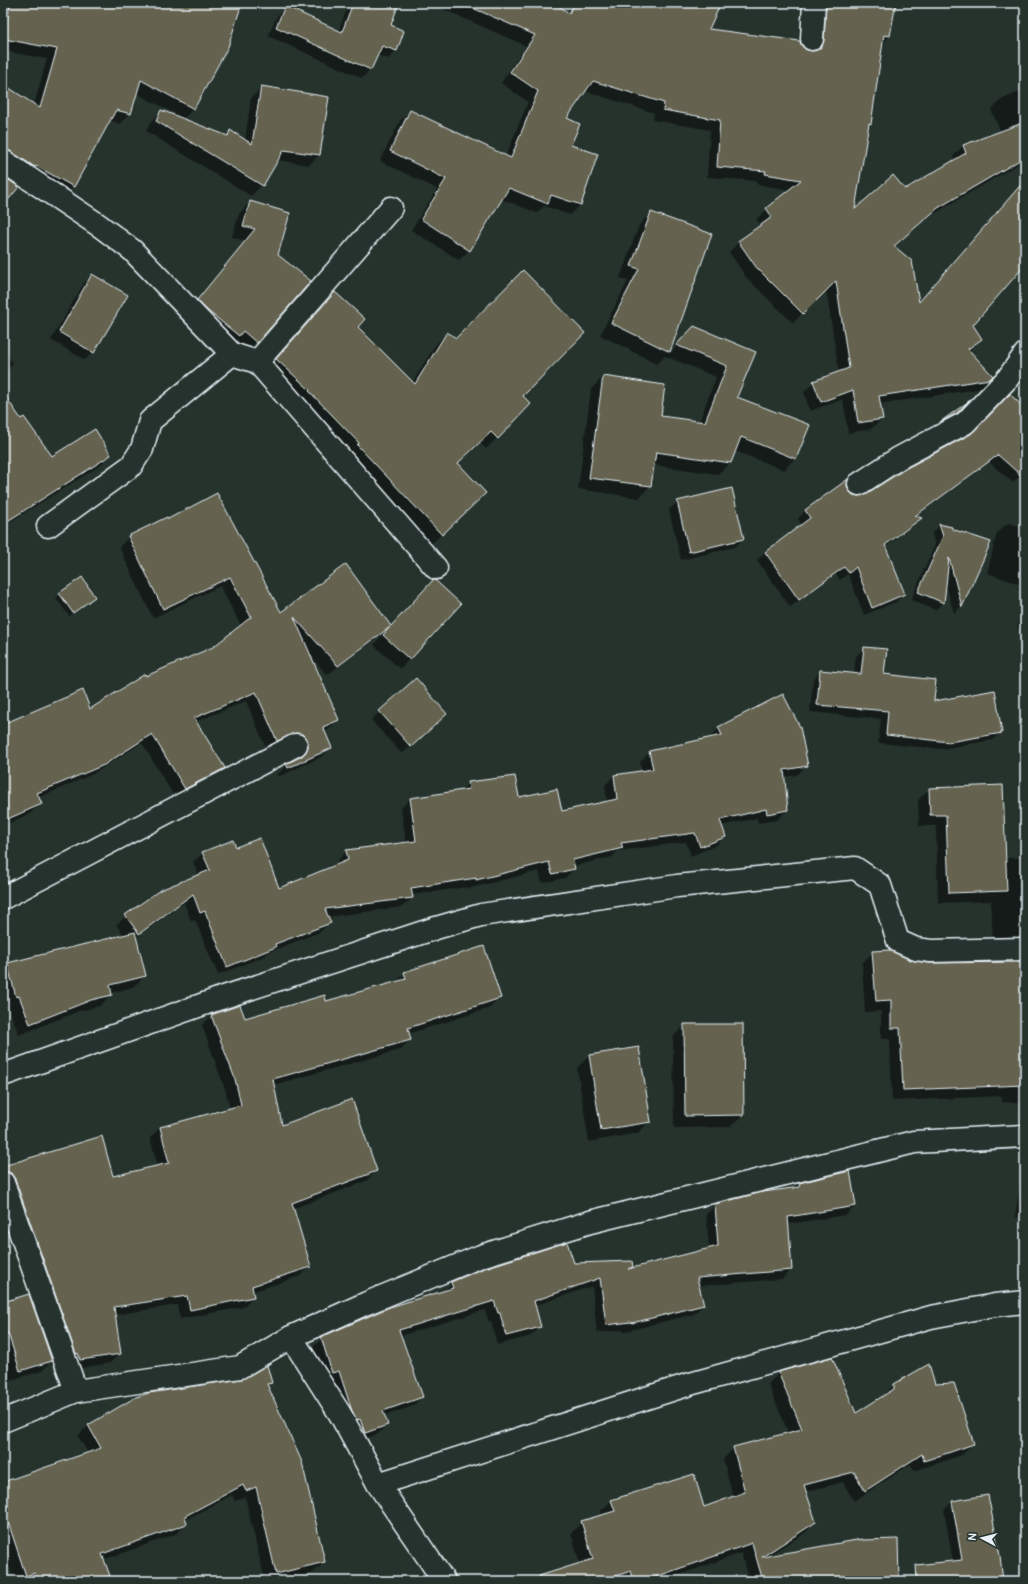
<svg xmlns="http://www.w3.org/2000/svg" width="1028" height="1584" font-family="Pangolin,sans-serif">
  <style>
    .shadow { fill: #0007 }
    .building { fill: #65634f; stroke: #e8f1f8 }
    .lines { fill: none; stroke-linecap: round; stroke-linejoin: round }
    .street-casing { stroke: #e8f1f8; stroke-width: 25 }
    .street { stroke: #26332d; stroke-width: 22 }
  </style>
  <rect width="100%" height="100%" fill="#26332d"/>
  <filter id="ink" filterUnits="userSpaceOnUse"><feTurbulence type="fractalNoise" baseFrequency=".025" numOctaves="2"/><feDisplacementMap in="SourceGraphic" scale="8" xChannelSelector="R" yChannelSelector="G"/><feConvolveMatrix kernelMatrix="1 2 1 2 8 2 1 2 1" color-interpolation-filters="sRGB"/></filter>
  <g filter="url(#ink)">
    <!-- shadow -->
    <g class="shadow">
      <polygon points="3,3 241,3 194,108 182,120 226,136 230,132 245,140 251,98 262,88 328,98 319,155 309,165 277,160 262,185 251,196 146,131 151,122 161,111 182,119 183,118 136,93 130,113 120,124 109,120 73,187 63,197 3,163 3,86 34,105 47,59 3,51"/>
      <polygon points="349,3 398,3 389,26 403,31 396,51 388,59 377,55 370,70 362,78 268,36 277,16 285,8 338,32"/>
      <polygon points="429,3 553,3 566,13 573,3 720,3 708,30 800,45 805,50 811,52 815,51 817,14 811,3 895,3 890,36 882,44 870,123 868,125 853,211 905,190 955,161 953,156 964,145 1001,132 991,110 1001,100 1025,89 1025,160 927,218 893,247 918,303 1025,180 1025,264 971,325 981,339 969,351 992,376 978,389 879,404 882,419 871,429 848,433 843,399 810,411 804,392 814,382 839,373 826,289 793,323 746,277 729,252 739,242 762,226 756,219 790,190 756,184 756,181 707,177 710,130 653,120 654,113 585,91 566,119 570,146 597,155 580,205 570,215 544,206 537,213 501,199 469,250 459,260 411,230 437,189 380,161 400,121 410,111 506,156 528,102 501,83 526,46"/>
      <polygon points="250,202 277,255 256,342 245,353 187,312 245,241 232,237 239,214"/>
      <polygon points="651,213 711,235 668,355 695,328 755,352 736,397 795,458 784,470 735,451 730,463 718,474 653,465 650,486 639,498 578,489 591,389 603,377 660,416 699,422 716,377 665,356 657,364 600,335 628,281 620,278 639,225"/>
      <polygon points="92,275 93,352 85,360 51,340 84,283"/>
      <polygon points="335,293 356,327 412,383 436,344 447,333 456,339 521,396 497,438 486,449 480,443 457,464 474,504 430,545 266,371"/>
      <polygon points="3,346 13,364 3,374"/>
      <polygon points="3,394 21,420 52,458 110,455 101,465 10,522 3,510"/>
      <polygon points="960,409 948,421 937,427 941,423"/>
      <polygon points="1025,411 1025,471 1013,483 989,462 915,517 920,519 913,526 885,547 904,594 896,602 864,615 848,574 840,580 836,574 790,607 757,560 765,552 802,526 798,519 805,511 846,481 848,492 853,496 859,497 866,495"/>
      <polygon points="677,502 743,539 735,547 681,560 669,510"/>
      <polygon points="167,519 281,613 346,565 390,627 409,659 400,669 374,645 383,634 327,675 310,655 337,720 328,730 324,731 331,748 321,757 278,777 277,775 287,765 298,759 298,749 267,750 246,701 195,722 224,768 214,778 175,798 142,743 93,774 38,798 40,804 31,813 3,826 3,719 6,724 90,710 145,677 213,648 241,626 220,586 153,618 119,547 129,537"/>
      <polygon points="1008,523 1025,527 1025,630 1017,628 1024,591 1018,590 1019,584 987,573 997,533"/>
      <polygon points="3,524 10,533 3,540"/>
      <polygon points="940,525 990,543 962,606 954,613 945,582 943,603 935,610 911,600 935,545 932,533"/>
      <polygon points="81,579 94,597 69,616 56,598"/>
      <polygon points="864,648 883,675 932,702 1001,732 993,740 941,749 878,743 881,719 810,712 813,679 821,671 854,674 856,656"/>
      <polygon points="416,679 438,722 402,754 371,720"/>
      <polygon points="719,728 806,766 797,775 783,777 787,810 777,820 758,823 757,818 721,826 725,837 715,846 691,856 686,842 618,851 612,857 574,866 574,869 565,878 542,883 539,871 467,889 467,887 411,895 412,898 402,907 327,917 329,923 320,932 269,952 265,956 218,975 195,920 191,921 184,903 135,938 145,976 133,987 111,993 111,995 100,1006 79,1011 19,1035 8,1007 4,1008 3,1003 3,969 8,964 124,935 116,925 126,916 199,876 193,862 203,853 235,848 278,889 338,865 337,861 347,851 406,843 401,808 411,798 461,791 469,783 561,812 607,802 605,785 614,776 642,772 640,762 650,752 710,738"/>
      <polygon points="929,789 1005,858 1025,858 1025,954 993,947 991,901 938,903 936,826 919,826 918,800"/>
      <polygon points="873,952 931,964 1025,963 1025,1104 1002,1102 1002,1096 892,1101 890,1039 881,1039 881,1011 865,1012 862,963"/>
      <polygon points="405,973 499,998 490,1008 408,1034 410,1040 400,1050 273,1085 282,1126 376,1171 366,1181 292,1209 310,1267 300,1276 252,1292 253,1297 243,1307 180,1319 177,1305 114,1315 120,1353 110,1363 70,1370 3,1173 12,1164 113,1177 158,1167 150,1138 160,1128 230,1109 225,1089 202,1025 212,1016 244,1019 325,1002 395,983"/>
      <polygon points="685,1025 743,1115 730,1127 674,1128 673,1037"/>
      <polygon points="638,1048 650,1121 638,1133 589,1142 577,1068 589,1056"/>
      <polygon points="1025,1164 1025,1219 1015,1217 1023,1166"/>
      <polygon points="800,1184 855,1206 846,1215 788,1224 791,1270 782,1279 698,1286 703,1305 694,1314 623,1332 623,1330 597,1333 592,1286 534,1306 540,1327 531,1336 497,1345 491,1321 489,1322 485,1310 400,1336 422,1397 413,1406 384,1416 387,1425 378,1434 356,1442 323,1381 313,1347 322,1338 443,1292 452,1283 574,1264 632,1266 629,1269 709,1249 706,1214 716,1205 795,1188"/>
      <polygon points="3,1303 51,1361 42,1371 11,1380 7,1370 3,1371"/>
      <polygon points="779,1373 855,1415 883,1396 894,1385 934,1385 973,1444 962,1455 914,1471 911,1464 854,1501 843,1482 805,1492 815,1522 805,1533 766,1557 898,1581 750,1581 741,1553 662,1581 558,1581 580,1564 571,1533 582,1522 602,1515 601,1511 612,1500 703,1508 733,1497 723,1459 734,1448 789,1434 768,1384"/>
      <polygon points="271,1382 267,1386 324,1562 313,1573 277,1581 265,1581 245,1497 235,1501 232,1495 185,1520 186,1524 176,1534 103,1560 108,1576 104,1581 14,1581 3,1548 3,1483 88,1453 78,1436 88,1426"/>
      <polygon points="1025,1395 1025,1433 1020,1433"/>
      <polygon points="987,1496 1002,1581 938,1581 953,1562 944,1510 952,1502"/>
    </g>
    <!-- building -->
    <g class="building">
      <polygon points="10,3 242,3 228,47 194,109 141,80 131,114 116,110 74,187 36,166 35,167 10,151 3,149 3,84 40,108 57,49 4,39"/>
      <polygon points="353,3 399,3 391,25 404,31 397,51 382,46 371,70 276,27 285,6 342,32"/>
      <polygon points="461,3 554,3 569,13 575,3 721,3 709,29 800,41 801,45 805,49 812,51 817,50 822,46 824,40 826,3 896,3 890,36 884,35 871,124 869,123 855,209 893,175 905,189 966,153 963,145 1025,122 1025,157 938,208 894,246 912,261 919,302 1025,180 1025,265 973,325 982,339 968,349 993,376 990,379 879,396 883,419 858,423 853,390 821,402 813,381 849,368 836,281 803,314 756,267 738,241 772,217 766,208 801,180 765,174 766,171 717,167 720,120 663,110 664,103 593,81 567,118 580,124 571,145 598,154 581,205 551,195 548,204 509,188 470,251 421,219 446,179 390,151 410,110 511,158 538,91 510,72 535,35"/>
      <polygon points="261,86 329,97 320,155 284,150 263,186 156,121 161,110 228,136 230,130 252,144"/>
      <polygon points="3,176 19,187 3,206"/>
      <polygon points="250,201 290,213 278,255 311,281 257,343 243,331 239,336 208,311 197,300 255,229 243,226"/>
      <polygon points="651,212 712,234 670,352 611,323 639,269 631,266"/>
      <polygon points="523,270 585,333 523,396 531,404 498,439 491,432 458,463 486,493 442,535 357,445 359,443 309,391 310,390 276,359 335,292 365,319 358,327 415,384 447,332 456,338"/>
      <polygon points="92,274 128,295 94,353 59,332"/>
      <polygon points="694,326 756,352 737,397 810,425 796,459 741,437 731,463 656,452 651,486 589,478 603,376 665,385 661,416 705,422 727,366 676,345"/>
      <polygon points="3,393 21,419 24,417 52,456 95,429 111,455 3,524"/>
      <polygon points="1010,394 1025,409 1025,479 998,455 915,516 922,518 885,545 905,594 872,608 856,567 849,573 844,567 799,600 765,552 810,518 805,510 848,479 847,485 849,491 853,495 859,496 866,494 905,469 971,434"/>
      <polygon points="969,401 957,413 940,422"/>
      <polygon points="732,488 744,539 689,552 677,501"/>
      <polygon points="217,493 281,612 346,564 391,626 433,580 435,580 461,604 410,660 383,635 390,627 338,666 294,617 339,720 323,727 332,748 288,768 286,764 302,756 306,752 308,746 307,740 302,734 296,733 277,741 256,692 194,718 225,768 185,789 152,734 104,765 37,793 42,804 3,821 3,724 83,690 90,709 145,674 146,676 213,647 251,617 230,577 163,609 128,536 167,517 168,519"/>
      <polygon points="939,524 952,527 952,529 991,542 962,607 949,558 944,603 918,592 943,536"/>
      <polygon points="82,577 95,597 73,613 59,593"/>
      <polygon points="864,647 887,649 884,674 936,680 934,701 995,690 1002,733 949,742 886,735 888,711 817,705 820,670 861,674"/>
      <polygon points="416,678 447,714 411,747 379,711"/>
      <polygon points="783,694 800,727 808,766 784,770 788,810 767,814 766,809 720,820 726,837 700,847 695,833 621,843 623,848 573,860 575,869 552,874 549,862 476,880 476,878 411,888 413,898 325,909 331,923 275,944 276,947 227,967 205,911 200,913 193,894 139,934 125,915 160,890 210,870 202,852 233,840 236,847 260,838 279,888 348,860 346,850 416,841 410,798 469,789 468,782 515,776 519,797 557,789 562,811 617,799 614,775 653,769 649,751 722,735 718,727"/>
      <polygon points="1003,785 1007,891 949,893 946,815 930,815 929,788"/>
      <polygon points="135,932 146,976 110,985 112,995 91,1000 30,1024 19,996 16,997 7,963"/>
      <polygon points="484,946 501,998 408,1028 411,1040 273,1079 282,1125 352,1099 377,1171 292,1203 311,1267 252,1286 254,1297 190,1310 187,1296 114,1307 121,1354 80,1360 78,1353 76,1354 15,1179 11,1173 3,1171 3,1166 102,1136 113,1176 169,1163 160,1127 241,1105 235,1079 211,1015 240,1005 245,1018 325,995 326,1001 406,979 404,972"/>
      <polygon points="889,950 911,960 929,963 1025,962 1025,1085 903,1090 900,1028 891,1028 891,1000 876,1001 872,951"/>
      <polygon points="684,1024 743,1024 744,1115 685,1116"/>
      <polygon points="639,1047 651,1122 601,1130 589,1055"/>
      <polygon points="850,1171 856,1206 788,1217 792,1270 697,1278 704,1305 632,1323 631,1322 606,1325 600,1278 534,1301 541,1327 506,1336 500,1313 498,1313 494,1301 399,1330 423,1397 383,1411 388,1425 365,1433 360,1419 357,1420 352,1411 339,1371 332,1373 321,1337 390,1307 453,1288 451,1282 485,1268 567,1242 574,1263 632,1261 633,1267 628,1269 718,1246 715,1204 763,1192 800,1187 799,1183"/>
      <polygon points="29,1294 52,1361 20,1371 8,1333 3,1335 3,1302"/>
      <polygon points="832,1357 856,1413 894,1389 894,1384 929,1364 935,1384 954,1383 974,1444 924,1461 922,1454 865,1491 854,1472 804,1485 816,1522 762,1557 862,1539 862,1540 898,1539 899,1581 763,1581 752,1543 644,1581 634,1581 631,1571 600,1581 540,1581 539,1576 593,1559 581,1521 615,1511 611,1500 694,1474 704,1507 745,1492 733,1447 802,1429 778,1372"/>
      <polygon points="267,1365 272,1383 267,1384 302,1462 325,1562 276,1574 256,1487 246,1491 243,1485 185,1516 187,1524 102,1554 110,1576 96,1581 38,1581 35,1573 26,1576 3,1507 3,1482 101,1448 88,1425 136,1397 149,1393 242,1379"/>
      <polygon points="988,1495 1000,1556 1003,1581 917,1581 916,1565 962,1560 952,1501"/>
    </g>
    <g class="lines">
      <!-- street casing -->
      <g class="street-casing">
        <g id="street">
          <polyline points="812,39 814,3"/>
          <polyline points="3,161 100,226 132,250 232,354 257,362 436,568"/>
          <polyline points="257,362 391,208"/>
          <polyline points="859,484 899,458 965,423 1008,378 1025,354"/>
          <polyline points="48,526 131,466 142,449 150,421 232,354"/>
          <polyline points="3,898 296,745"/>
          <polyline points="3,1075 218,999 436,928 481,915 677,886 855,868 880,885 898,941 916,949 931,951 1025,949"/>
          <polyline points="3,1183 76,1391"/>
          <polyline points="291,1337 367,1303 481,1256 590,1222 914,1142 1025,1136"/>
          <polyline points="3,1421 76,1391 240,1367 291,1337 340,1414 378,1484 444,1581"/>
          <polyline points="378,1484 690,1384 931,1317 995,1305 1025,1302"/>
        </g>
      </g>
      <!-- street -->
      <use href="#street" class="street"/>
    </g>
  </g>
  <!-- margin -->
  <rect width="1028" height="1584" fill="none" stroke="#26332d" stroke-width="16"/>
  <rect x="8" y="8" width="1012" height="1568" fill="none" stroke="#e8f1f8" stroke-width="1.5" filter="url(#ink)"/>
  <!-- north arrow -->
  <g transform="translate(982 1538) rotate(277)" stroke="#26332d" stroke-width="3" paint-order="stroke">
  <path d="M0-3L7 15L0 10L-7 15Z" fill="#e8f1f8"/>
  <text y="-6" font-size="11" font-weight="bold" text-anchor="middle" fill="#e8f1f8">N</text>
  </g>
</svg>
